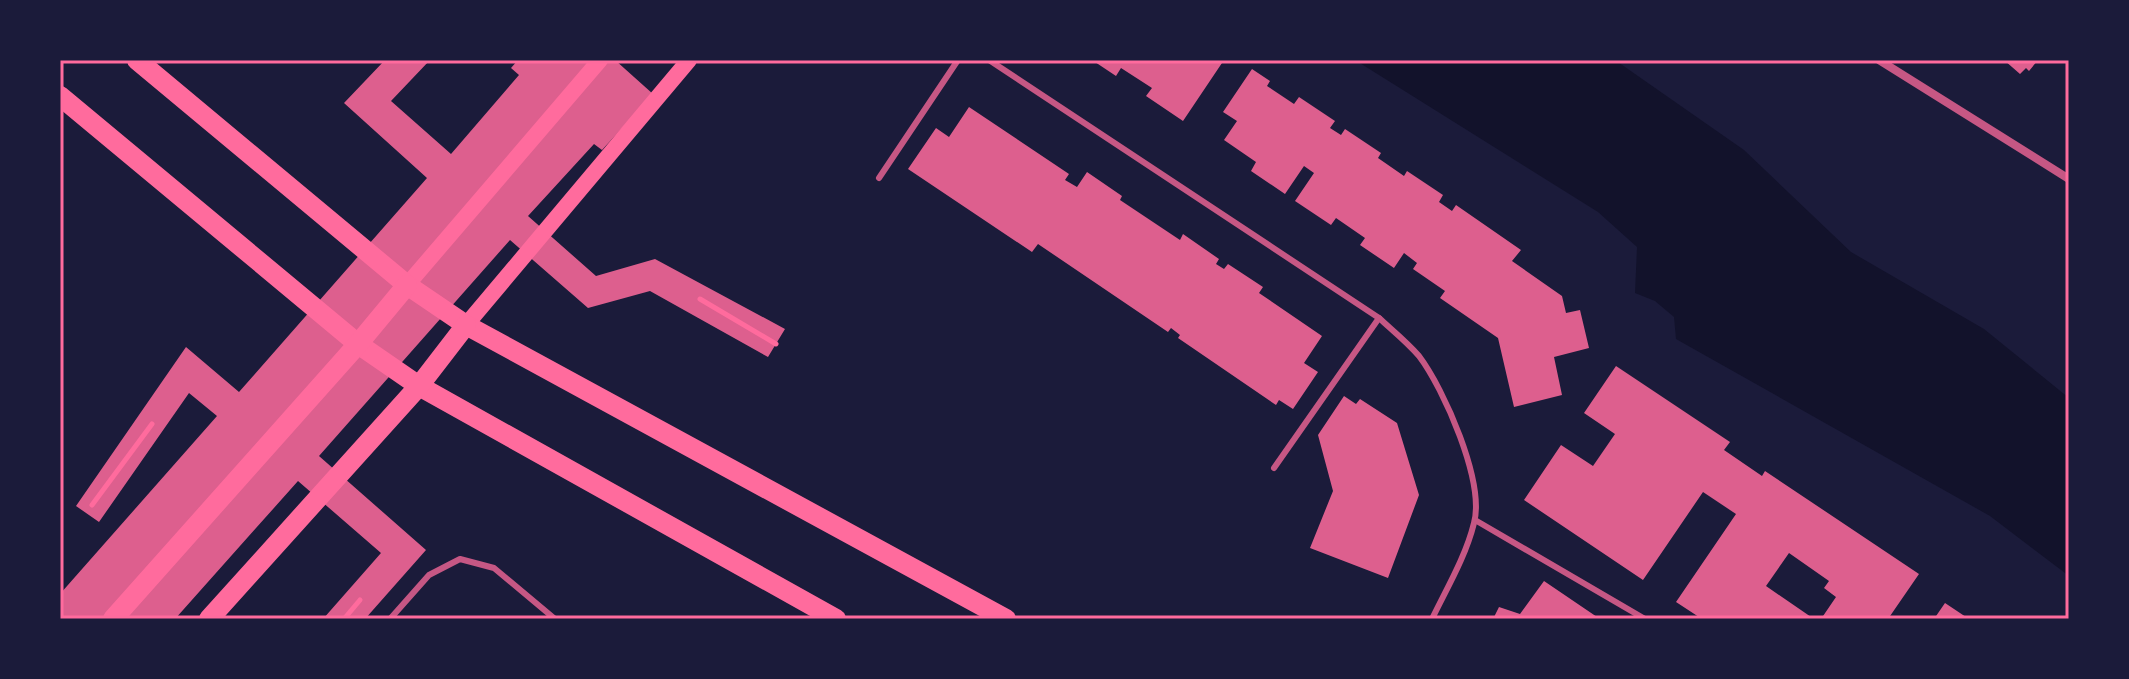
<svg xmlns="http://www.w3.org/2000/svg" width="2129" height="679" font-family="Cabin,sans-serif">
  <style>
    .water { fill: #12122b }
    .building { fill: #dd5f8e }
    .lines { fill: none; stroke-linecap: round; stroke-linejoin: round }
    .path { stroke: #ff6b9d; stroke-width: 5 }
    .service { stroke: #c65784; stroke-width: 6 }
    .minor { stroke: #c65784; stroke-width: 8 }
    .secondary { stroke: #ff6b9d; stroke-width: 16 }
    .primary { stroke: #ff6b9d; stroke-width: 20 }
    .neatline { fill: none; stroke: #ff6b9d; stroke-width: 3 }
  </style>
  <rect width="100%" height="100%" fill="#1b1b3a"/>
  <!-- water -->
  <polygon class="water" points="1355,60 1615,60 1744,150 1851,252 1984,329 2069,398 2069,576 1990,516 1676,339 1674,317 1655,301 1635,293 1637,247 1598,212"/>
  <!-- building -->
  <g class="building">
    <polygon points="385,60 430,60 391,101 451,154 519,75 511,68 518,60 615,60 653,94 602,150 594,144 528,216 596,276 655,259 785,329 768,357 650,291 588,308 510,240 319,456 426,550 365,619 323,619 381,553 298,481 175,619 60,619 60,594 217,416 189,393 99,522 76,506 186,347 239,392 427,178 344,103"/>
    <polygon points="1092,60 1224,60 1183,121 1146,96 1152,88 1121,68 1116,76"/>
    <polygon points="2004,60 2038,60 2029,71 2026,68 2020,74"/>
    <polygon points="1252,69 1270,81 1267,86 1294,104 1299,97 1335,121 1330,128 1341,135 1345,129 1381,153 1378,158 1404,176 1407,171 1443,195 1439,202 1452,211 1456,205 1521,250 1512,261 1562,296 1566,313 1580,310 1589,348 1554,357 1562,395 1514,407 1498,338 1440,298 1445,291 1413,269 1417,263 1404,253 1394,268 1360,245 1365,238 1336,218 1331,225 1295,201 1314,173 1304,166 1285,194 1251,171 1256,162 1224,140 1237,121 1223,112"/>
    <polygon points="969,107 1069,174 1065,180 1077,187 1087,172 1122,196 1120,200 1180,240 1183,234 1219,259 1216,264 1224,269 1228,264 1263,287 1259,293 1322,336 1304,363 1318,372 1293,409 1279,400 1276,405 1178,338 1180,335 1171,328 1168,332 1038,244 1032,252 908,169 936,128 949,137"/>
    <polygon points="1616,366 1730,442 1724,450 1762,476 1765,471 1919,574 1888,619 1821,619 1836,597 1824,588 1829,581 1789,553 1766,586 1814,619 1702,619 1676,602 1736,514 1703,492 1643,580 1524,500 1561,445 1593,466 1615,434 1584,413"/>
    <polygon points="1344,396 1356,404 1360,399 1397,423 1419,495 1388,578 1310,548 1333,491 1318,435"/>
    <polygon points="1544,581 1600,619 1493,619 1499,607 1520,614"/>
    <polygon points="1945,603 1969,619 1934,619"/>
  </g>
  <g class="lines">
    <!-- path -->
    <g class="path">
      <polyline points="700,299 776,344"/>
      <polyline points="92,505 152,424"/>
      <polyline points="344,619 360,600"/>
    </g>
    <!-- service -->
    <g class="service">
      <path d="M989,60L1379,318C1392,330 1407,342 1419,356C1444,389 1485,482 1474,523C1466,556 1447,588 1432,619"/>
      <polyline points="879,178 958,60"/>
      <polyline points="1274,468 1379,318"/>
      <polyline points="1475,520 1645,619"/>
      <polyline points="390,619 429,575 460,559 494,568 555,619"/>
    </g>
    <!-- minor -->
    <polyline class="minor" points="1879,60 2069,179"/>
    <!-- secondary -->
    <g class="secondary">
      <polyline points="407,285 600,60"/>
      <polyline points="466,325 689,60"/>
    </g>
    <!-- primary -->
    <g class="primary">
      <polyline points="137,60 407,285 466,325 1006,619"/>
      <polyline points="60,96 358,344 419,386 836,619"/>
      <polyline points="113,619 358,344 407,285"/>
      <polyline points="209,619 419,386 466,325"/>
    </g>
  </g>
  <!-- border -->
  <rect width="2129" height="679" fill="none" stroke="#1b1b3a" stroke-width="124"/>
  <rect x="62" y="62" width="2005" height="555" class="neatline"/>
</svg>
